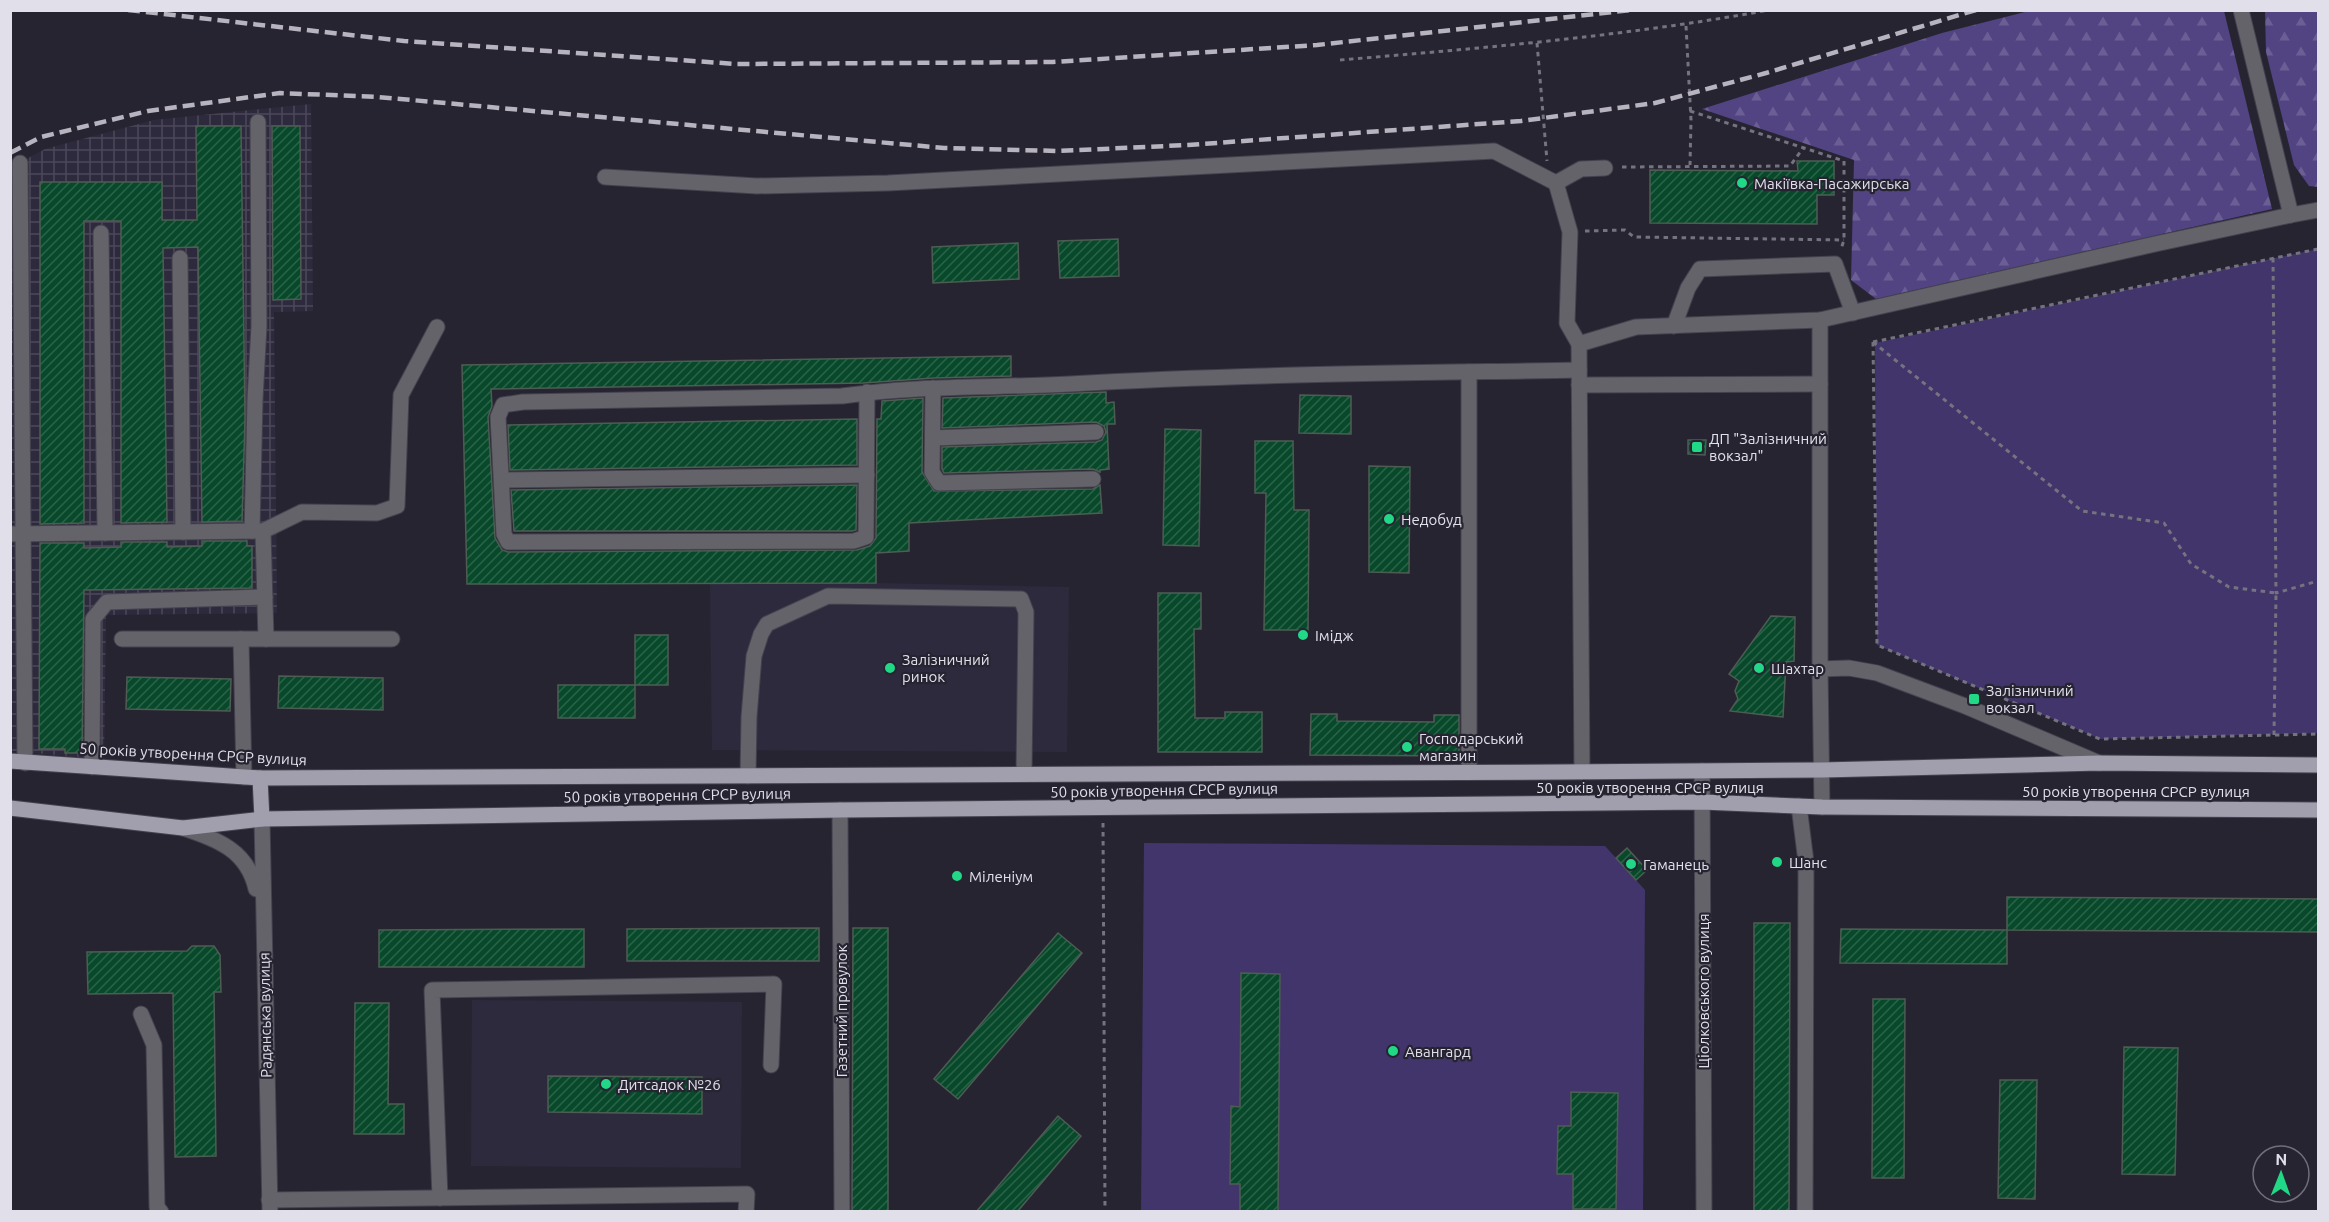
<svg xmlns="http://www.w3.org/2000/svg" width="2329" height="1222" font-family="Ubuntu,sans-serif">
  <style>
    .built { fill: #2e2a3e }
    .industrial { fill: url(#industrial-grid) }
    .forest { fill: url(#forest-firs) }
    .park { fill: #42356b }
    .building { fill: url(#building-hatch); stroke: #4d5d53; stroke-width: 1.5 }
    .lines { fill: none; stroke-linecap: round; stroke-linejoin: round }
    .minor-casing { stroke: #45424f; stroke-width: 17 }
    .major-casing { stroke: #45424f; stroke-width: 17 }
    .path { stroke: #75737f; stroke-width: 3; stroke-dasharray: 4.5 4.5; stroke-linecap: butt }
    .minor { stroke: #64636a; stroke-width: 15 }
    .major { stroke: #a19eae; stroke-width: 15 }
    .rail { stroke: #b7b4bf; stroke-width: 4.5; stroke-dasharray: 12 6; stroke-linecap: butt }
    .poi-dot { fill: #21d887; stroke: #272432; stroke-width: 2 }
    .labels { text-anchor: middle; dominant-baseline: central; stroke-width: 4.5; stroke-linejoin: round; paint-order: stroke }
    .poi-label { font-size: 15px; fill: #e1dfe9; stroke: #272432; text-anchor: start }
    .street-label { font-size: 15px; fill: #e1dfe9; stroke: #272432 }
  </style>
  <defs>
    <pattern id="industrial-grid" width="8" height="8" patternUnits="userSpaceOnUse" patternTransform="scale(1.5)"><rect width="8" height="8" fill="#2e2a3e"/><path d="M0 4h8M4 0v8" fill="none" stroke="#4c485a"/></pattern>
    <pattern id="forest-firs" width="22" height="20" patternUnits="userSpaceOnUse" patternTransform="scale(1.5)"><rect width="22" height="20" fill="#524382"/><path d="M5 1l3.5 6h-7zM16 11l3.5 6h-7z" fill="#6b5e94"/></pattern>
    <pattern id="building-hatch" width="6" height="6" patternUnits="userSpaceOnUse" patternTransform="scale(1.5)"><rect width="6" height="6" fill="#07492a"/><path d="M-1 1l2-2M0 6l6-6M5 7l2-2" fill="none" stroke="#2b6349"/></pattern>
  </defs>
  <rect width="100%" height="100%" fill="#272432"/>
  <!-- built -->
  <g class="built">
    <polygon points="876,583 1069,587 1067,752 712,750 710,584"/>
    <polygon points="472,1000 742,1002 741,1168 471,1166"/>
  </g>
  <!-- industrial -->
  <polygon class="industrial" points="311,104 313,311 274,312 277,613 106,615 104,759 11,751 10,168 45,149 154,120"/>
  <!-- forest -->
  <g class="forest">
    <polygon points="2029,11 2224,11 2272,209 1876,299 1851,280 1854,160 1702,109 1942,33"/>
    <polygon points="2265,11 2318,11 2318,187 2309,186 2294,165 2266,52"/>
  </g>
  <!-- park -->
  <g class="park">
    <polygon points="2318,249 2318,733 2100,739 1877,645 1875,343"/>
    <polygon points="1144,843 1605,846 1645,890 1643,1211 1141,1212"/>
  </g>
  <!-- building -->
  <g class="building">
    <polygon points="196,126 241,126 245,419 242,521 202,522 198,247 163,248 167,522 121,523 121,221 84,221 84,523 40,524 40,182 162,182 162,220 197,220"/>
    <polygon points="272,126 300,126 301,299 273,300"/>
    <polygon points="1797,161 1834,161 1834,195 1817,195 1817,224 1650,223 1650,170 1798,171"/>
    <polygon points="1118,239 1119,276 1060,278 1058,241"/>
    <polygon points="1018,243 1019,279 933,283 932,247"/>
    <polygon points="1011,356 1011,376 933,378 863,383 491,389 492,406 488,417 495,538 502,550 508,552 857,550 870,546 876,538 877,419 881,419 882,401 923,398 922,472 934,491 1093,489 1100,485 1102,513 909,523 909,551 876,553 876,583 467,584 462,365"/>
    <polygon points="1106,392 1106,403 1114,402 1115,424 1107,424 1109,469 1100,470 1100,472 1093,469 944,473 942,469 942,447 1096,442 1102,440 1106,432 1104,426 1096,422 942,428 943,398"/>
    <polygon points="1300,395 1351,396 1351,434 1299,433"/>
    <polygon points="857,419 857,465 510,470 508,425"/>
    <polygon points="1165,429 1201,430 1199,546 1163,545"/>
    <polygon points="1688,440 1706,440 1705,455 1688,454"/>
    <polygon points="1255,441 1293,441 1294,510 1309,510 1308,630 1264,630 1266,493 1255,493"/>
    <polygon points="1369,466 1410,467 1409,573 1369,572"/>
    <polygon points="857,485 856,530 852,531 514,531 511,490"/>
    <polygon points="202,541 247,541 247,546 252,546 252,588 84,590 82,753 65,753 65,749 39,749 40,543 84,543 84,548 121,547 121,542 167,542 167,547 202,546"/>
    <polygon points="1158,593 1201,593 1201,629 1194,629 1195,718 1225,718 1225,712 1262,712 1262,752 1158,752"/>
    <polygon points="1771,616 1795,617 1794,661 1786,662 1783,717 1730,711 1738,699 1735,691 1739,681 1729,674"/>
    <rect x="635" y="635" width="33" height="50"/>
    <polygon points="279,676 383,678 383,710 278,708"/>
    <polygon points="127,677 231,679 230,711 126,709"/>
    <rect x="558" y="685" width="77" height="33"/>
    <polygon points="1311,714 1337,714 1337,721 1434,722 1434,715 1459,715 1459,756 1310,755"/>
    <polygon points="1627,848 1647,870 1636,880 1616,858"/>
    <polygon points="2007,897 2319,899 2319,932 2007,930"/>
    <polygon points="1754,923 1790,923 1789,1212 1754,1212"/>
    <polygon points="819,928 819,961 627,961 627,929"/>
    <polygon points="853,928 888,928 888,1212 852,1212"/>
    <polygon points="584,929 584,967 379,967 379,930"/>
    <polygon points="1841,929 2007,930 2007,964 1840,963"/>
    <polygon points="1058,933 1082,953 958,1099 934,1079"/>
    <polygon points="192,946 214,946 220,955 221,992 214,992 216,1156 175,1157 173,993 88,994 87,952 187,951"/>
    <polygon points="1241,973 1280,974 1278,1212 1240,1212 1240,1184 1230,1184 1231,1106 1240,1107"/>
    <polygon points="1873,999 1905,999 1904,1178 1872,1178"/>
    <polygon points="355,1003 389,1003 388,1104 404,1104 404,1134 354,1134"/>
    <polygon points="2124,1047 2178,1048 2175,1175 2122,1174"/>
    <polygon points="548,1076 702,1077 702,1114 548,1112"/>
    <polygon points="2000,1080 2037,1080 2035,1199 1998,1198"/>
    <polygon points="1571,1092 1618,1093 1616,1209 1573,1209 1573,1174 1557,1174 1558,1126 1571,1126"/>
    <polygon points="1058,1116 1081,1136 1017,1212 976,1212"/>
  </g>
  <g class="lines">
    <!-- minor casing -->
    <g class="minor-casing">
      <g id="minor">
        <polyline points="2241,10 2291,215 2318,210"/>
        <polyline points="20,163 25,763"/>
        <polyline points="605,177 757,186 888,183 1494,151 1556,183"/>
        <polyline points="101,233 105,533"/>
        <polyline points="180,258 183,532"/>
        <polyline points="1820,320 1820,669 1822,807"/>
        <polyline points="1674,326 1688,288 1700,269 1835,264 1853,313"/>
        <polyline points="1579,344 1567,323 1570,232 1556,183 1581,169 1605,168"/>
        <polyline points="1469,372 1469,772"/>
        <polyline points="1579,385 1820,384"/>
        <polyline points="933,388 932,472 939,483 1093,479"/>
        <path d="M867,392L866,537L854,541L508,542L504,534L498,417L503,405L523,402L842,396C918,385 994,388 1070,384C1239,374 1409,373 1579,370"/>
        <polyline points="933,438 1096,432"/>
        <polyline points="502,480 867,475"/>
        <polyline points="252,531 255,400 259,326 258,122"/>
        <polyline points="263,531 266,639"/>
        <polyline points="10,534 263,531 302,512 377,513 397,506 401,395 437,327"/>
        <polyline points="122,639 392,639"/>
        <polyline points="241,639 244,777"/>
        <polyline points="1820,669 1849,668 1877,673 1965,706 2099,763"/>
        <polyline points="92,767 93,619 107,602 265,597"/>
        <polyline points="1702,771 1704,1212"/>
        <polyline points="1582,772 1579,344 1636,327 1820,320 2155,244 2291,215"/>
        <polyline points="748,776 749,717 754,656 761,634 767,624 828,596 1021,599 1026,612 1024,774"/>
        <polyline points="1799,806 1806,862 1805,1212"/>
        <polyline points="840,810 842,1212"/>
        <polyline points="262,819 270,1212"/>
        <path d="M183,828C218,840 247,850 256,889"/>
        <polyline points="141,1014 154,1045 157,1207 161,1212"/>
        <polyline points="440,1198 432,990 774,984 771,1065"/>
        <polyline points="269,1200 747,1194 746,1212"/>
      </g>
    </g>
    <!-- major casing -->
    <g class="major-casing">
      <g id="major">
        <polyline points="10,761 260,778 1561,772 1822,770 2099,763 2318,765"/>
        <polyline points="260,778 262,819"/>
        <polyline points="10,808 183,828 262,819 840,810 1702,802 1822,807 2318,810"/>
      </g>
    </g>
    <!-- path -->
    <g class="path">
      <polyline points="1686,26 1691,120 1690,165"/>
      <polyline points="1537,43 1547,161"/>
      <path d="M1340,60C1484,48 1627,36 1769,10"/>
      <polyline points="1690,111 1844,161 1844,240 1841,249"/>
      <polyline points="1622,167 1790,166 1804,147"/>
      <polyline points="1585,231 1625,230 1634,237 1844,240"/>
      <polyline points="2273,258 2276,593 2318,581"/>
      <polyline points="1873,342 1877,645 2100,739 2318,734"/>
      <polyline points="1873,342 2082,511 2164,523 2191,564 2229,587 2276,593 2274,735"/>
      <polyline points="1873,342 2318,249"/>
      <polyline points="1103,823 1105,1212"/>
    </g>
    <!-- minor -->
    <use href="#minor" class="minor"/>
    <!-- major -->
    <use href="#major" class="major"/>
    <!-- rail -->
    <g class="rail">
      <polyline points="128,10 404,41 736,64 1053,62 1317,45 1631,10"/>
      <polyline points="10,153 41,137 148,111 280,93 378,97 944,148 1058,151 1188,145 1521,121 1655,103 1766,73 1976,10"/>
    </g>
  </g>
  <!-- markers -->
  <g class="poi-dot">
    <circle cx="1742" cy="183" r="6"/>
    <rect x="1691" y="441" width="12" height="12" rx="3"/>
    <circle cx="1389" cy="519" r="6"/>
    <circle cx="1303" cy="635" r="6"/>
    <circle cx="890" cy="668" r="6"/>
    <circle cx="1759" cy="668" r="6"/>
    <rect x="1968" y="693" width="12" height="12" rx="3"/>
    <circle cx="1407" cy="747" r="6"/>
    <circle cx="1777" cy="862" r="6"/>
    <circle cx="1631" cy="864" r="6"/>
    <circle cx="957" cy="876" r="6"/>
    <circle cx="1393" cy="1051" r="6"/>
    <circle cx="606" cy="1084" r="6"/>
  </g>
  <g class="labels">
    <!-- poi labels -->
    <g class="poi-label">
      <text x="1754" y="183">Макіївка-Пасажирська</text>
      <text x="1709" y="438">ДП "Залізничний<tspan x="1709" dy="17">вокзал"</tspan></text>
      <text x="1401" y="519">Недобуд</text>
      <text x="1315" y="635">Імідж</text>
      <text x="902" y="659">Залізничний<tspan x="902" dy="17">ринок</tspan></text>
      <text x="1771" y="668">Шахтар</text>
      <text x="1986" y="690">Залізничний<tspan x="1986" dy="17">вокзал</tspan></text>
      <text x="1419" y="738">Господарський<tspan x="1419" dy="17">магазин</tspan></text>
      <text x="1789" y="862">Шанс</text>
      <text x="1643" y="864">Гаманець</text>
      <text x="969" y="876">Міленіум</text>
      <text x="1405" y="1051">Авангард</text>
      <text x="618" y="1084">Дитсадок №26</text>
    </g>
    <!-- street labels -->
    <g class="street-label">
      <text transform="translate(193 754) rotate(3)">50 років утворення СРСР вулиця</text>
      <text x="1650" y="787">50 років утворення СРСР вулиця</text>
      <text transform="translate(1164 790) rotate(-1)">50 років утворення СРСР вулиця</text>
      <text x="2136" y="791">50 років утворення СРСР вулиця</text>
      <text transform="translate(677 795) rotate(-1)">50 років утворення СРСР вулиця</text>
      <text transform="translate(1703 991) rotate(-90)">Ціолковського вулиця</text>
      <text transform="translate(841 1011) rotate(-90)">Газетний провулок</text>
      <text transform="translate(265 1015) rotate(-91)">Радянська вулиця</text>
    </g>
  </g>
  <!-- border -->
  <rect width="2329" height="1222" fill="none" stroke="#e1dfe9" stroke-width="24"/>
  <!-- north arrow -->
  <g transform="translate(2281 1174) rotate(1)"><circle r="28" fill="#272432" stroke="#716f7b" stroke-width="1.5"/>
  <path d="M0-4.5L10 22L0 15L-10 22Z" fill="#21d887"/>
  <text y="-9" font-size="16" font-weight="bold" text-anchor="middle" fill="#e1dfe9">N</text>
  </g>
</svg>
